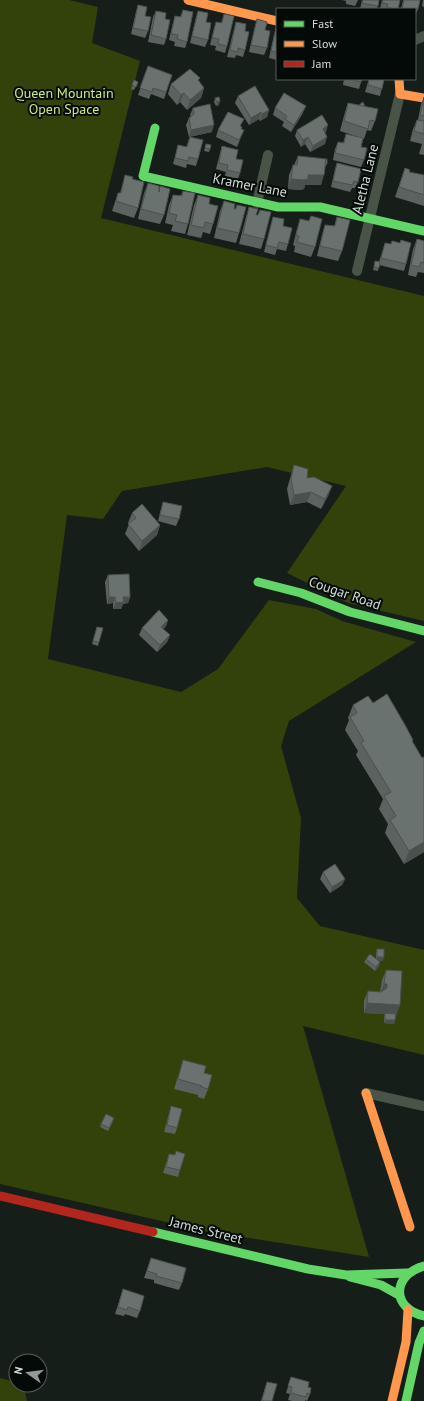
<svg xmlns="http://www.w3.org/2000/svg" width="424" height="1401" font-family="'PT Sans',sans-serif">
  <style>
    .green { fill: #33410a }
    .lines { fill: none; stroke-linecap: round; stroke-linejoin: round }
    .street { stroke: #485448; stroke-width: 10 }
    .fast { stroke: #63d668; stroke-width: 9 }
    .slow { stroke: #ff974d; stroke-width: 9 }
    .jam { stroke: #b3261e; stroke-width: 9 }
    .wall { fill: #5b625f }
    .shaded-wall { fill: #4a504e }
    .building { fill: #6a726f; stroke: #4a504e }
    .labels { text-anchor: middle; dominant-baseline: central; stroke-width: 4; stroke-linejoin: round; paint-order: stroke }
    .park-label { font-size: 14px; fill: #c9eb79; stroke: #040a07 }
    .street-label { font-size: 14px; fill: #d3ddd7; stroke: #040a07 }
  </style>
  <rect width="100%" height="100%" fill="#161e1a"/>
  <!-- green -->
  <g class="green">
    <polygon points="0,0 69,0 98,7 92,43 140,61 101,218 424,296 424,621 348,603 287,573 346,486 267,467 122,491 103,519 67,515 48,659 181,692 218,669 269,600 316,609 342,621 416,642 289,721 281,746 301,818 297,898 320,926 424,950 424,1055 303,1026 369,1257 205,1231 0,1184"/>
    <polygon points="0,1378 16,1382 16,1385 23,1385 27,1401 0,1401"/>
  </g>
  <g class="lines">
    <!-- street -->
    <g class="street">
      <polyline points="415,40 424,36"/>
      <polyline points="257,203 268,155"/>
      <polyline points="357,271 400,94"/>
      <polyline points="366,1093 424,1106"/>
    </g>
    <!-- fast -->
    <g class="fast">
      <polyline points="155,128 143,176 278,207 320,207 424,231"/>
      <polyline points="258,582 301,593 350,612 424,631"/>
      <polyline points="153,1232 308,1269 346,1275 407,1273"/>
      <path d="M424,1266C392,1275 391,1308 424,1316"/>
      <polyline points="350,1277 381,1285 399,1295"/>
      <polyline points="406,1401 419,1343 424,1331"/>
    </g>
    <!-- slow -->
    <g class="slow">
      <polyline points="188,0 277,21"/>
      <polyline points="399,79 400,94 424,98"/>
      <polyline points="366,1093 410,1227"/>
      <polyline points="392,1401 406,1342 408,1310"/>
    </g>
    <!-- jam -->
    <polyline class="jam" points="0,1196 153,1232"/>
  </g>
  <!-- wall -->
  <g class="wall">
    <polygon points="342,0 358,0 355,6 346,4 346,1"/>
    <polygon points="362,0 379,0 377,9 360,9"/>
    <polygon points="382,0 400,0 398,9 380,9"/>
    <polygon points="403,0 420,0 418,9 415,16 415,9 401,9"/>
    <polygon points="423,0 424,0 424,7 422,6"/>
    <polygon points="138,5 145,16 148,31 145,38 131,34 136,12"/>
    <polygon points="183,10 187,42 185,48 174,46 175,42 169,40 173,23 175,16 180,17"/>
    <polygon points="156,11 165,19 166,39 164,45 148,42 153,17"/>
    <polygon points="198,11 208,40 205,47 190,43 196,18"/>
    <polygon points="224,14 227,46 225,53 215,50 216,46 210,45 214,28 216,22 221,23"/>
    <polygon points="257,19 265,30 267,48 264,55 249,52 255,26"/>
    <polygon points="236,22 245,31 245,50 243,57 236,55 235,58 227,57 234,29"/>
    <polygon points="276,28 277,28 277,60 269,58 274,35"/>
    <polygon points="148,66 172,75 164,99 151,94 149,99 138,95"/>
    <polygon points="344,79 362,79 359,89 343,85"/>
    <polygon points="369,79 384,79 380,96 365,92"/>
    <polygon points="134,80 138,82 134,90 131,89"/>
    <polygon points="199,81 204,88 201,98 187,110 180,102 177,105 168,94 171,84"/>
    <polygon points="238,96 269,110 267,117 260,121 259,119 249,125 235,103"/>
    <polygon points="424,97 424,155 419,154 422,144 410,141 413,129 417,120 418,120 421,104"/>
    <polygon points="215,98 219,105 216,106 214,102"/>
    <polygon points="348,103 365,107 375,121 371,131 367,130 364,139 363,139 361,147 364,160 361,167 333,160 335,149 338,142 343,143 346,134 358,137 340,131 345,112"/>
    <polygon points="193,108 212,132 189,137 186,125 189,118 191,117 190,115"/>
    <polygon points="275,108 303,113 291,132 282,126 284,122 273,115"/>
    <polygon points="241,126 242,129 244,130 237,147 216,137 218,130"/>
    <polygon points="297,130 326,132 325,133 325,144 310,152 305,144 301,147 295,136"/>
    <polygon points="190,137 198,159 196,166 187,164 186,168 173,164 178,145 186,147"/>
    <polygon points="206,144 210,149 209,152 204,151"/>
    <polygon points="222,146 236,159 240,173 238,179 225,176 226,172 216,169 220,153"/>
    <polygon points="298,156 327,164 325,167 321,185 305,185 304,189 300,190 288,189 289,175 293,165 294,165"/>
    <polygon points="337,163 358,182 355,188 352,188 350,192 331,187 335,169"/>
    <polygon points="405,168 409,172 424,175 424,206 395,197"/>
    <polygon points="125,175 132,179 138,208 134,218 112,211 118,193 120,193"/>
    <polygon points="148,183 159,190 164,215 160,224 138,219 144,193"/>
    <polygon points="183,191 188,224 185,234 171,231 173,225 165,223 169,205 173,195 181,195"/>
    <polygon points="198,195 209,204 213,224 210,234 203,232 201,238 187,235 194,205"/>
    <polygon points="224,201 234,209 235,209 237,205 239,233 236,243 214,238 220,211"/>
    <polygon points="249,207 256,215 258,215 260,210 264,239 261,249 239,244 246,217"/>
    <polygon points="311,216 315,247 311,257 294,252 295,246 293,245 297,229 300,219 309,221"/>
    <polygon points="273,217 283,226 288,244 286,251 277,249 275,255 264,252 271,224"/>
    <polygon points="337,217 342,251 338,261 317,256 322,235 325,225 334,226"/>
    <polygon points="417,239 424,241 424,273 418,272 416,277 408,275 413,249"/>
    <polygon points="385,243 406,264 404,271 379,265 378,271 373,270 375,261 379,262"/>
    <polygon points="294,465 307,478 332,486 328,496 321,509 307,502 290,505 287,489 291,475"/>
    <polygon points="163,502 179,519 176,526 158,521 161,509"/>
    <polygon points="132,513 160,525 157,535 139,551 125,534 129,524 128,523"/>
    <polygon points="108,575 130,597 128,603 123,604 121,609 113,609 113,603 107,604 105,582"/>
    <polygon points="168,620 166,626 163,629 170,635 167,642 157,652 139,635 142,628"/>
    <polygon points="97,627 99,642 98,646 92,644"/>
    <polygon points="373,703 413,740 413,742 422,758 424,757 424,853 424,852 404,864 385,833 388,824 379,809 383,799 356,755 358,751 345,730 349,720 348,718 353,705"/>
    <polygon points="323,872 345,879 342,885 330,893 320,879"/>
    <polygon points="377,949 383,961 379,961 380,962 379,966 375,971 364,962 366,959 376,959 376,953"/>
    <polygon points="386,970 400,1005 396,1015 395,1020 394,1024 384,1023 384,1017 385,1014 364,1013 364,1001 368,991 380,992 382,980"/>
    <polygon points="183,1060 204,1073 208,1089 204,1099 198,1097 198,1095 174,1089 180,1070"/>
    <polygon points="171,1106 177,1128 175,1134 164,1132 169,1113"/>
    <polygon points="113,1122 108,1131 100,1127 101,1124"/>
    <polygon points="169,1154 180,1170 178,1177 163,1173"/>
    <polygon points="151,1258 182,1283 179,1290 154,1283 154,1280 144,1278"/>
    <polygon points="123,1289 140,1311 137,1318 125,1314 124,1316 115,1314"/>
    <polygon points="291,1377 308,1387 310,1394 307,1401 305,1400 305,1401 292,1401 288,1400 290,1394 286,1393"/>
    <polygon points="267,1382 272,1401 261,1401 265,1388"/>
  </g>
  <!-- shaded-wall -->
  <g class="shaded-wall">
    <polygon points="204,88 201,98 187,110 190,100"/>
    <polygon points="184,93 180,102 177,105 181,95"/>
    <polygon points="220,101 219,105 216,106 217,102"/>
    <polygon points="306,106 303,113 291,132 294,125"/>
    <polygon points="269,110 267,117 260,121 262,114"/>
    <polygon points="261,112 259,119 249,125 251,118"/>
    <polygon points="214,125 212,132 189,137 191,130"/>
    <polygon points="328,125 326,132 320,136 323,129"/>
    <polygon points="308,137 305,144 301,147 303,140"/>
    <polygon points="327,137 325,144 310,152 313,146"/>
    <polygon points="308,175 324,175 321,185 305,185 304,189 300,190 288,189 291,179"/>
    <polygon points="332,486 328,496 321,509 325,499"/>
    <polygon points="311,492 307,502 290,505 294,495"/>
    <polygon points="160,525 157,535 139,551 142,541"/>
    <polygon points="109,597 115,597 113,603 107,604"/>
    <polygon points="123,597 130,597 128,603 123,604 121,609 113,609 116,603"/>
    <polygon points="168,620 166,626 159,634 161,627"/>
    <polygon points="170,635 167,642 157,652 160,645"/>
    <polygon points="424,842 424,852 404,864 409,851"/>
    <polygon points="345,879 342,885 330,893 332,887"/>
    <polygon points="377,957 384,957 383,961 376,961"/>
    <polygon points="380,962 379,966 375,971 376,967"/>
    <polygon points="384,984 387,984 384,994 380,994"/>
    <polygon points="367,1003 400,1005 396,1015 364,1013"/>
    <polygon points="385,1020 395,1020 394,1024 384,1023"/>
  </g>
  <!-- building -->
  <g class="building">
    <polygon points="363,0 379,0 378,6 362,3"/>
    <polygon points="383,0 400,0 398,9 394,9 387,7 388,4 382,3"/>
    <polygon points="404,0 420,0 418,9 413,8 413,9 402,9"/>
    <polygon points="138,5 147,7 145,16 151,17 148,31 133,28"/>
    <polygon points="183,10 193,12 187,42 177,39 178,35 171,34 175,16 181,17"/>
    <polygon points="156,11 166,13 165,19 170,20 166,39 151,35"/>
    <polygon points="198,11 208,13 206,22 211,23 208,40 192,36"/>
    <polygon points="224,14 234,16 227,46 218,44 219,39 212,38 216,22 222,23"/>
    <polygon points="257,19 267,22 265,30 270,31 267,48 251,45"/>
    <polygon points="236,22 246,24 245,31 249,32 245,50 238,48 238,52 230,50"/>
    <polygon points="276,28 277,28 277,52 271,51"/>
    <polygon points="148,66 172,75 166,92 153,88 152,92 140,88"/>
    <polygon points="190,69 200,78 198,80 204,88 190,100 184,93 181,95 171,84"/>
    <polygon points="349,79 362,79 361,82"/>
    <polygon points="369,79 384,79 382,89 368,85"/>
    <polygon points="134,80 138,82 136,87 132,85"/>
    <polygon points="255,86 269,110 262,114 261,112 251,118 238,96"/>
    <polygon points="284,93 306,106 294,125 285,119 287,116 275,108"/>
    <polygon points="219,97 220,101 217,102 215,98"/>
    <polygon points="424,97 424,116 420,115"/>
    <polygon points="363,102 365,107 359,105"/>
    <polygon points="348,103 378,109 375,121 370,120 368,129 344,121"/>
    <polygon points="210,104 214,125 191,130 189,118 194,114 193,108"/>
    <polygon points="228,112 244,119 240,126 242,127 241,129 244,130 239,140 218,130"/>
    <polygon points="322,115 328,125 323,129 327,137 313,146 308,137 303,140 297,130"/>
    <polygon points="417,120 424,121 424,134 414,131"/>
    <polygon points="346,134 363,138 361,147 367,148 364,160 335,153 338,142 344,143"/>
    <polygon points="190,137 203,140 198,159 189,157 188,161 175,158 178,145 187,147"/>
    <polygon points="206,144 211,145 210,149 205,148"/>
    <polygon points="222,146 238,150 236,159 243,160 240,173 227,170 228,165 219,163"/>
    <polygon points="298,156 326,159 324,175 308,175 308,179 304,180 291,179 293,165 297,165"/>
    <polygon points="326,159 327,159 327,164 325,164"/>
    <polygon points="337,163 361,169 358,182 354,181 352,185 333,181"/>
    <polygon points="405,168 410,170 409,172 424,175 424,195 399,187"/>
    <polygon points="125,175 133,177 132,179 144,182 138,208 116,201 118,193 121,193"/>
    <polygon points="148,183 159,186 159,192 160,186 170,189 164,215 141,209"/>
    <polygon points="183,191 195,193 188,224 175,221 177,215 169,213 173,195 182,196"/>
    <polygon points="198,195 210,198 209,204 218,206 213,224 205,222 204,228 191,225"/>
    <polygon points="224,201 235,204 234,209 236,209 237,205 246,207 239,233 217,228"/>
    <polygon points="249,207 258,209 256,215 258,215 260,210 271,212 264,239 243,234"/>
    <polygon points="311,216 322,219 315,247 297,242 299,236 296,235 300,219 309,221"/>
    <polygon points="273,217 284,219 283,226 292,228 288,244 279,242 277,248 266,245"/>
    <polygon points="337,217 350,220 342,251 320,246 325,225 335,226"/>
    <polygon points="417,239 424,241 424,263 421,262 419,267 411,265"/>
    <polygon points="401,240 411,243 406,264 381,258 385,243 391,244 392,241 400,243"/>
    <polygon points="375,261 380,262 379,268 374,267"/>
    <polygon points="294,465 308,469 307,478 314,477 332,486 325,499 311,492 294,495 291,479"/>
    <polygon points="163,502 182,506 179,519 160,515"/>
    <polygon points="142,504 160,525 142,541 128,524 136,518 132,513"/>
    <polygon points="129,574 130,597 123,597 124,602 116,603 115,597 109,597 108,575"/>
    <polygon points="159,610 168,620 161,627 170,635 160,645 142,628"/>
    <polygon points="97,627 103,628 99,642 93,641"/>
    <polygon points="387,694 405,725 413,740 412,741 422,758 424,757 424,842 409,851 390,820 396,816 384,796 391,792 361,743 364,741 350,717 357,713 353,705 368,696 373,703"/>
    <polygon points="335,864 345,879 332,887 323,872"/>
    <rect x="377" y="949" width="7" height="8"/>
    <polygon points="370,954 380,962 376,967 366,959"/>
    <polygon points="386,970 402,971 400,1005 367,1003 368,991 381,992 387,988 387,984 384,984"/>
    <polygon points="385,1013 396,1014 395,1020 385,1020"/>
    <polygon points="183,1060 206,1066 204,1073 212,1075 208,1089 201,1087 202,1086 178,1079"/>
    <polygon points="171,1106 182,1109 177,1128 167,1125"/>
    <polygon points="106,1114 114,1118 109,1128 101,1124"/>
    <polygon points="176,1151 185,1154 180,1170 166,1167 169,1154 175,1155"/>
    <polygon points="151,1258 186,1268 182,1283 156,1276 157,1274 147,1271"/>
    <polygon points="123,1289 144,1296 140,1311 128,1307 127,1310 118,1307"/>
    <polygon points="291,1377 309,1382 308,1387 311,1388 310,1394 307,1393 306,1397 291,1393 292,1387 288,1386"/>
    <polygon points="267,1382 277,1384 272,1401 264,1401 262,1400"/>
  </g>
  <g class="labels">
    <!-- park labels -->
    <g class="park-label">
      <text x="64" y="93">Queen Mountain<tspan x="64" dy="16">Open Space</tspan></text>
    </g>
    <!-- street labels -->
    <g class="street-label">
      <text transform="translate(365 179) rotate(-76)">Aletha Lane</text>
      <text transform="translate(250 185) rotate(11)">Kramer Lane</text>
      <text transform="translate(345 593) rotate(19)">Cougar Road</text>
      <text transform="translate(206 1230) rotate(14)">James Street</text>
    </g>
  </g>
  <!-- legend -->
  <rect x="276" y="8" width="140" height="72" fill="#040a07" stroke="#575e5a"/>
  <rect x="284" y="21" width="20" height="6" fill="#63d668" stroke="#575e5a"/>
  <text x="312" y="28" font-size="12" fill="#d3ddd7">Fast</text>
  <rect x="284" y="41" width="20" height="6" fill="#ff974d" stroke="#575e5a"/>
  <text x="312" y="48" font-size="12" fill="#d3ddd7">Slow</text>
  <rect x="284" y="61" width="20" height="6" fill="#b3261e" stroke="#575e5a"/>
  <text x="312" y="68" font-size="12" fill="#d3ddd7">Jam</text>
  <!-- north arrow -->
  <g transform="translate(28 1373) rotate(284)"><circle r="19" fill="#040a07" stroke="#575e5a"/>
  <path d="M0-3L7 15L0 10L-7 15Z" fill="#919a95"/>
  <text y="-6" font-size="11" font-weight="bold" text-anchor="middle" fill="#d3ddd7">N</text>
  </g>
</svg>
